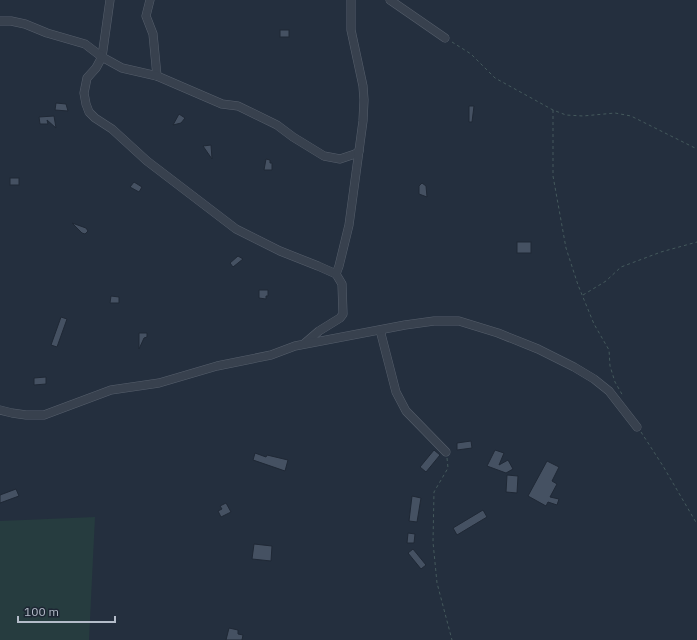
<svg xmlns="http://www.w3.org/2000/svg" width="697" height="640" font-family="'IBM Plex Sans',sans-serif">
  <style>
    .green { fill: #263c3f }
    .building { fill: #455162; stroke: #1f2835 }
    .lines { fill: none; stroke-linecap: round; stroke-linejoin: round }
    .minor-casing { stroke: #565f6c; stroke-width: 9 }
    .path { stroke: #44595c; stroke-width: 1; stroke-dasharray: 3 3; stroke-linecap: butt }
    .minor { stroke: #38414e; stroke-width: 8 }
  </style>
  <rect width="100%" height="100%" fill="#242f3e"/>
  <!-- green -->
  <polygon class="green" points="95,517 89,640 0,640 0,521"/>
  <!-- building -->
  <g class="building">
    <rect x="280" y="30" width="9" height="7"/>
    <polygon points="56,103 66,104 68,111 55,110"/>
    <polygon points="469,106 474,106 472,122 469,122"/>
    <polygon points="179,114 185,118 181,123 173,125"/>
    <polygon points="54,116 56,128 47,120 48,124 40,124 39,117"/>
    <polygon points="211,145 212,159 203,146"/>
    <polygon points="266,159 270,160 270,163 272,163 272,170 264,170"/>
    <rect x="10" y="178" width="9" height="7"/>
    <polygon points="134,182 142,187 139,192 130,187"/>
    <polygon points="422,183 426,186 427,197 419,194 419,186"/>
    <polygon points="72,223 86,228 88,231 85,234 82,233"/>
    <rect x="517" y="242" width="14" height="11"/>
    <polygon points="238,256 243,259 233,267 230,263"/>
    <polygon points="259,290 268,290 268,296 266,296 266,299 259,298"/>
    <polygon points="111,296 119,297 119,303 110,303"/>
    <polygon points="61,317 67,319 57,347 51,345"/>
    <polygon points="139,333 147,333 147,337 144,338 139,349"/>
    <polygon points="46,377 46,384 34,385 34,378"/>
    <polygon points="471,441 472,448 457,450 457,443"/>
    <polygon points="434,450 440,455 426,472 420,467"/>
    <polygon points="495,450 504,453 499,465 508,460 513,469 506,473 487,466"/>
    <polygon points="255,453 266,457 267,455 288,460 285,471 253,460"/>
    <polygon points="547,461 559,467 552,481 557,484 550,497 559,499 557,505 548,502 546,506 528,496"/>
    <polygon points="507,475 518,476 517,493 506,492"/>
    <polygon points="16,489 19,496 0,503 0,495"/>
    <polygon points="412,496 421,498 417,522 409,521"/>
    <polygon points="226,503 231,512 221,517 218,511 222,509 220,506"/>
    <polygon points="483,510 487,517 457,535 453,528"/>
    <polygon points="408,533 415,534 414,543 407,543"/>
    <polygon points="254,544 272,546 271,561 252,559"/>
    <polygon points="413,549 426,565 421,569 408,553"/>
    <polygon points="229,628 238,630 238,634 243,635 242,640 226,640"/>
  </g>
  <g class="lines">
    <!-- minor casing -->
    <g class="minor-casing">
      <g id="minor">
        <polyline points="110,0 102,57 96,68 87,78 84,93 86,104 89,112 95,118 112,129 147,161 236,229 280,251 318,266 336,274"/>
        <polyline points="150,0 146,16 153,34 157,76"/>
        <polyline points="390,0 445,38"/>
        <polyline points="0,21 11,21 25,24 47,33 85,44 102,57 122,68 157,76 222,104 238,106 277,125 293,137 324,156 340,159 355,154 359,151"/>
        <polyline points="380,330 396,392 406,411 446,452"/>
        <polyline points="305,343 319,331 340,318 343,314 342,284 336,274 339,266 349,225 363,121 364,100 363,86 351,30 351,0"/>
        <polyline points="0,410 12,413 26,415 44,415 111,390 159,383 217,366 271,355 295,346 405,325 434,321 459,321 498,333 538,349 574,367 594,379 609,391 637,427"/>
      </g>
    </g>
    <!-- path -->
    <g class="path">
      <polyline points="452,42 471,54 495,78 553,110 566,115 583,116 615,113 631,116 697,149"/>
      <polyline points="553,110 553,176 566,248 578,285 594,324 609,350 610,366 615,382 623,396"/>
      <polyline points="583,295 606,281 621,267 661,252 697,242"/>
      <polyline points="641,432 663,466 697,524"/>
      <polyline points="447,458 448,468 434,492 433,542 437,583 452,640"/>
    </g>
    <!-- minor -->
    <use href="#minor" class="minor"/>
  </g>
  <!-- scale -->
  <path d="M18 616v6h97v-6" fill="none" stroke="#b4bcc9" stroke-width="2"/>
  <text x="24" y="616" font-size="12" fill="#b4bcc9" stroke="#1d2633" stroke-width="3" paint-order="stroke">100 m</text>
</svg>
